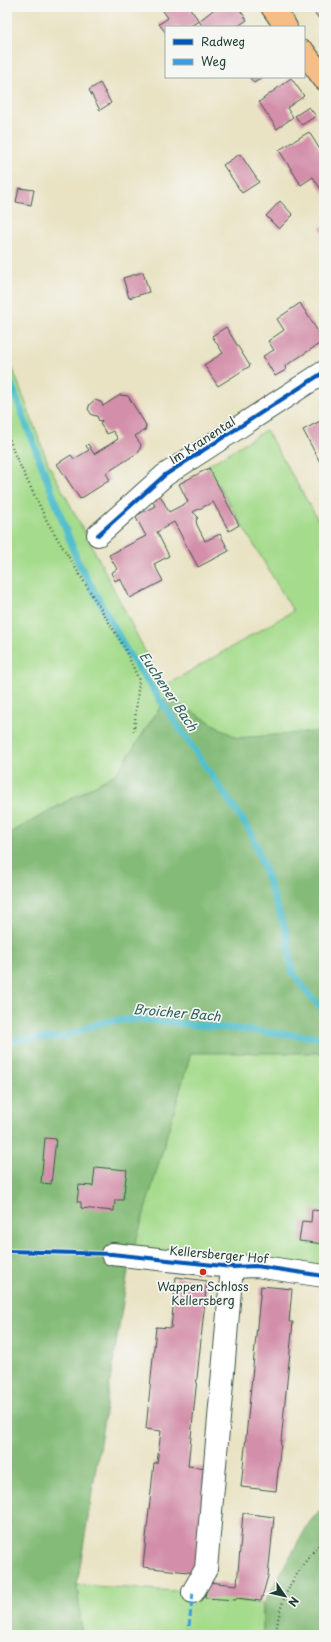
<svg xmlns="http://www.w3.org/2000/svg" width="331" height="1642" font-family="'Playpen Sans',sans-serif">
  <style>
    .green { fill: #a5db8c; stroke: #628c60 }
    .forest { fill: #84bb78; stroke: #527c56 }
    .lines { fill: none; stroke-linecap: round; stroke-linejoin: round }
    .stream { stroke: #53bfcd; stroke-width: 7 }
    .building { fill: #d38ea9 }
    .minor-casing { stroke: #3d564a; stroke-width: 24 }
    .major-casing { stroke: #3d564a; stroke-width: 24 }
    .path { stroke: #3d564a; stroke-width: 2.5; stroke-dasharray: 1 3; stroke-linecap: butt }
    .minor { stroke: #fff; stroke-width: 22 }
    .major { stroke: #f6be87; stroke-width: 22 }
    .quiet { stroke: #3c9ee2; stroke-width: 3; stroke-dasharray: 6 3; stroke-linecap: butt }
    .cycleway-casing { stroke: #f6f6f2; stroke-width: 6 }
    .cycleway { stroke: #0057b8; stroke-width: 4 }
    .poi-dot { fill: #c8321e; stroke: #f6f6f2; stroke-width: 1.5 }
    .labels { text-anchor: middle; dominant-baseline: central; stroke-width: 3.5; stroke-linejoin: round; paint-order: stroke }
    .street-label { font-size: 12px; fill: #1f3d34; stroke: #f6f6f2 }
    .poi-label { font-size: 12px; fill: #1f3d34; stroke: #f6f6f2 }
    .water-label { font-size: 13px; font-style: italic; fill: #2c5e5a; stroke: #f6f6f2 }
  </style>
  <rect width="100%" height="100%" fill="#f6f6f2"/>
  <filter id="ink" filterUnits="userSpaceOnUse"><feTurbulence type="fractalNoise" baseFrequency=".025" numOctaves="2"/><feDisplacementMap in="SourceGraphic" scale="8" xChannelSelector="R" yChannelSelector="G"/><feConvolveMatrix kernelMatrix="1 2 1 2 8 2 1 2 1" color-interpolation-filters="sRGB"/></filter>
  <filter id="wash" filterUnits="userSpaceOnUse"><feTurbulence type="fractalNoise" baseFrequency=".012" numOctaves="4" result="noise"/><feDisplacementMap in="SourceGraphic" scale="16" xChannelSelector="R" yChannelSelector="G"/><feGaussianBlur stdDeviation="0.9" result="paint"/><feColorMatrix in="noise" values="0 0 0 0 0 0 0 0 0 0 0 0 0 0 0 0 0 1.4 0 .05"/><feComposite in="paint" operator="in"/></filter>
  <g filter="url(#wash)">
    <rect width="100%" height="100%" fill="#e9e3c4"/>
    <!-- green -->
    <g class="green">
      <polygon points="7,353 48,463 94,550 163,687 293,611 207,466 266,430 324,530 324,731 309,733 324,738 324,1280 129,1265 150,785 167,697 117,773 7,835"/>
      <polygon points="77,1585 193,1592 263,1604 263,1635 82,1635"/>
    </g>
    <!-- forest -->
    <g class="forest">
      <polygon points="167,697 237,738 324,731 324,1053 191,1053 129,1265 77,1585 82,1635 7,1635 7,835 117,773"/>
      <polygon points="324,1505 324,1635 263,1635 263,1604 309,1523"/>
    </g>
    <g class="lines">
      <!-- stream -->
      <g class="stream">
        <polyline points="7,373 78,562 128,653 252,834 287,935 292,971 309,995 324,1010"/>
        <polyline points="7,1040 64,1037 103,1022 137,1019 324,1038"/>
      </g>
    </g>
    <g id="blocks">
      <!-- building -->
      <g class="building">
        <polygon points="185,7 189,7 199,21 189,27 166,27 166,33 159,24 168,18 161,8"/>
        <polygon points="217,7 238,7 247,20 237,27 203,27 199,21"/>
        <polygon points="310,7 324,7 324,25"/>
        <polygon points="249,77 263,77 254,83"/>
        <polygon points="291,78 304,96 287,108 293,117 277,129 259,102"/>
        <polygon points="100,83 111,103 100,110 89,90"/>
        <polygon points="309,107 316,116 302,125 295,116"/>
        <polygon points="309,132 324,156 324,194 313,177 301,185 279,150"/>
        <polygon points="240,154 259,182 242,193 223,165"/>
        <polygon points="19,188 34,190 31,205 16,202"/>
        <polygon points="280,201 293,215 279,229 266,216"/>
        <polygon points="324,226 324,235 320,228"/>
        <polygon points="143,272 149,292 129,298 123,278"/>
        <polygon points="300,303 324,341 285,366 286,370 275,376 263,356 274,350 268,341 284,330 277,319"/>
        <polygon points="226,327 250,366 218,386 204,365 223,353 212,336"/>
        <polygon points="120,395 128,396 146,425 145,430 135,436 141,445 139,452 106,473 110,480 80,499 57,464 71,455 74,459 89,450 86,446 88,444 94,454 118,439 113,431 107,434 100,424 102,420 99,421 97,416 92,415 88,409 90,404 95,400 101,402 103,406"/>
        <polygon points="324,419 324,460 320,462 303,430"/>
        <polygon points="209,468 239,525 229,531 213,502 193,512 198,517 196,521 197,525 205,541 220,534 229,551 198,567 174,522 157,532 169,556 154,564 163,581 130,598 120,578 115,581 111,573 117,569 109,555 146,536 135,516 155,506 152,500 160,495 169,512 188,502 179,484"/>
        <polygon points="45,1138 56,1139 51,1184 41,1183"/>
        <polygon points="95,1167 127,1170 123,1200 115,1200 114,1211 81,1208 81,1202 77,1202 79,1185 93,1186"/>
        <polygon points="312,1210 324,1211 324,1244 299,1241 302,1221 311,1222"/>
        <polygon points="176,1277 207,1281 188,1466 207,1468 197,1573 143,1567 154,1463 157,1463 161,1431 146,1429 156,1327 171,1328"/>
        <polygon points="261,1286 292,1289 289,1322 293,1322 276,1491 241,1487"/>
        <polygon points="243,1513 274,1517 268,1576 261,1601 236,1598 236,1600 205,1598 207,1582 237,1585"/>
      </g>
    </g>
  </g>
  <g filter="url(#ink)">
    <use href="#blocks" fill-opacity="0" stroke="#3d564a" stroke-width="1"/>
    <g class="lines">
      <!-- minor casing -->
      <g class="minor-casing">
        <g id="minor">
          <polyline points="98,535 165,475 324,372"/>
          <polyline points="112,1254 232,1267 256,1266 324,1276"/>
          <polyline points="193,1592 206,1569 232,1267"/>
        </g>
      </g>
      <!-- major casing -->
      <g class="major-casing">
        <g id="major">
          <polyline points="272,7 286,27"/>
          <polyline points="304,52 324,79"/>
        </g>
      </g>
      <!-- path -->
      <g class="path">
        <polyline points="7,432 14,453 48,523 124,647 139,680 134,731"/>
        <path d="M276,1635C279,1595 298,1569 324,1539"/>
      </g>
      <!-- minor -->
      <use href="#minor" class="minor"/>
      <!-- major -->
      <use href="#major" class="major"/>
      <!-- quiet -->
      <polyline class="quiet" points="188,1635 193,1592"/>
      <!-- cycleway casing -->
      <g class="cycleway-casing">
        <g id="cycleway">
          <polyline points="98,535 165,475 324,372"/>
          <polyline points="7,1251 112,1254 232,1267 256,1266 324,1276"/>
        </g>
      </g>
      <!-- cycleway -->
      <use href="#cycleway" class="cycleway"/>
    </g>
  </g>
  <!-- markers -->
  <circle class="poi-dot" cx="203" cy="1272" r="4"/>
  <g class="labels">
    <!-- street labels -->
    <g class="street-label">
      <text transform="translate(202 440) rotate(-33)">Im Kranental</text>
      <text transform="translate(219 1254) rotate(5)">Kellersberger Hof</text>
    </g>
    <!-- poi labels -->
    <g class="poi-label">
      <text x="203" y="1286">Wappen Schloss<tspan x="203" dy="14">Kellersberg</tspan></text>
    </g>
    <!-- water labels -->
    <g class="water-label">
      <text transform="translate(169 691) rotate(56)">Euchener Bach</text>
      <text transform="translate(177 1012) rotate(5)">Broicher Bach</text>
    </g>
  </g>
  <!-- margin -->
  <rect width="331" height="1642" fill="none" stroke="#f6f6f2" stroke-width="24"/>
  <!-- legend -->
  <rect x="165" y="26" width="140" height="52" fill="#f6f6f2" stroke="#a0aca6"/>
  <rect x="173" y="39" width="20" height="6" fill="#0057b8" stroke="#a0aca6"/>
  <text x="201" y="46" font-size="12" fill="#1f3d34">Radweg</text>
  <rect x="173" y="59" width="20" height="6" fill="#3c9ee2" stroke="#a0aca6"/>
  <text x="201" y="66" font-size="12" fill="#1f3d34">Weg</text>
  <!-- north arrow -->
  <g transform="translate(285 1596) rotate(124)" stroke="#f6f6f2" stroke-width="3" paint-order="stroke">
  <path d="M0-3L7 15L0 10L-7 15Z" fill="#1f3d34"/>
  <text y="-6" font-size="11" font-weight="bold" text-anchor="middle" fill="#1f3d34">N</text>
  </g>
</svg>
